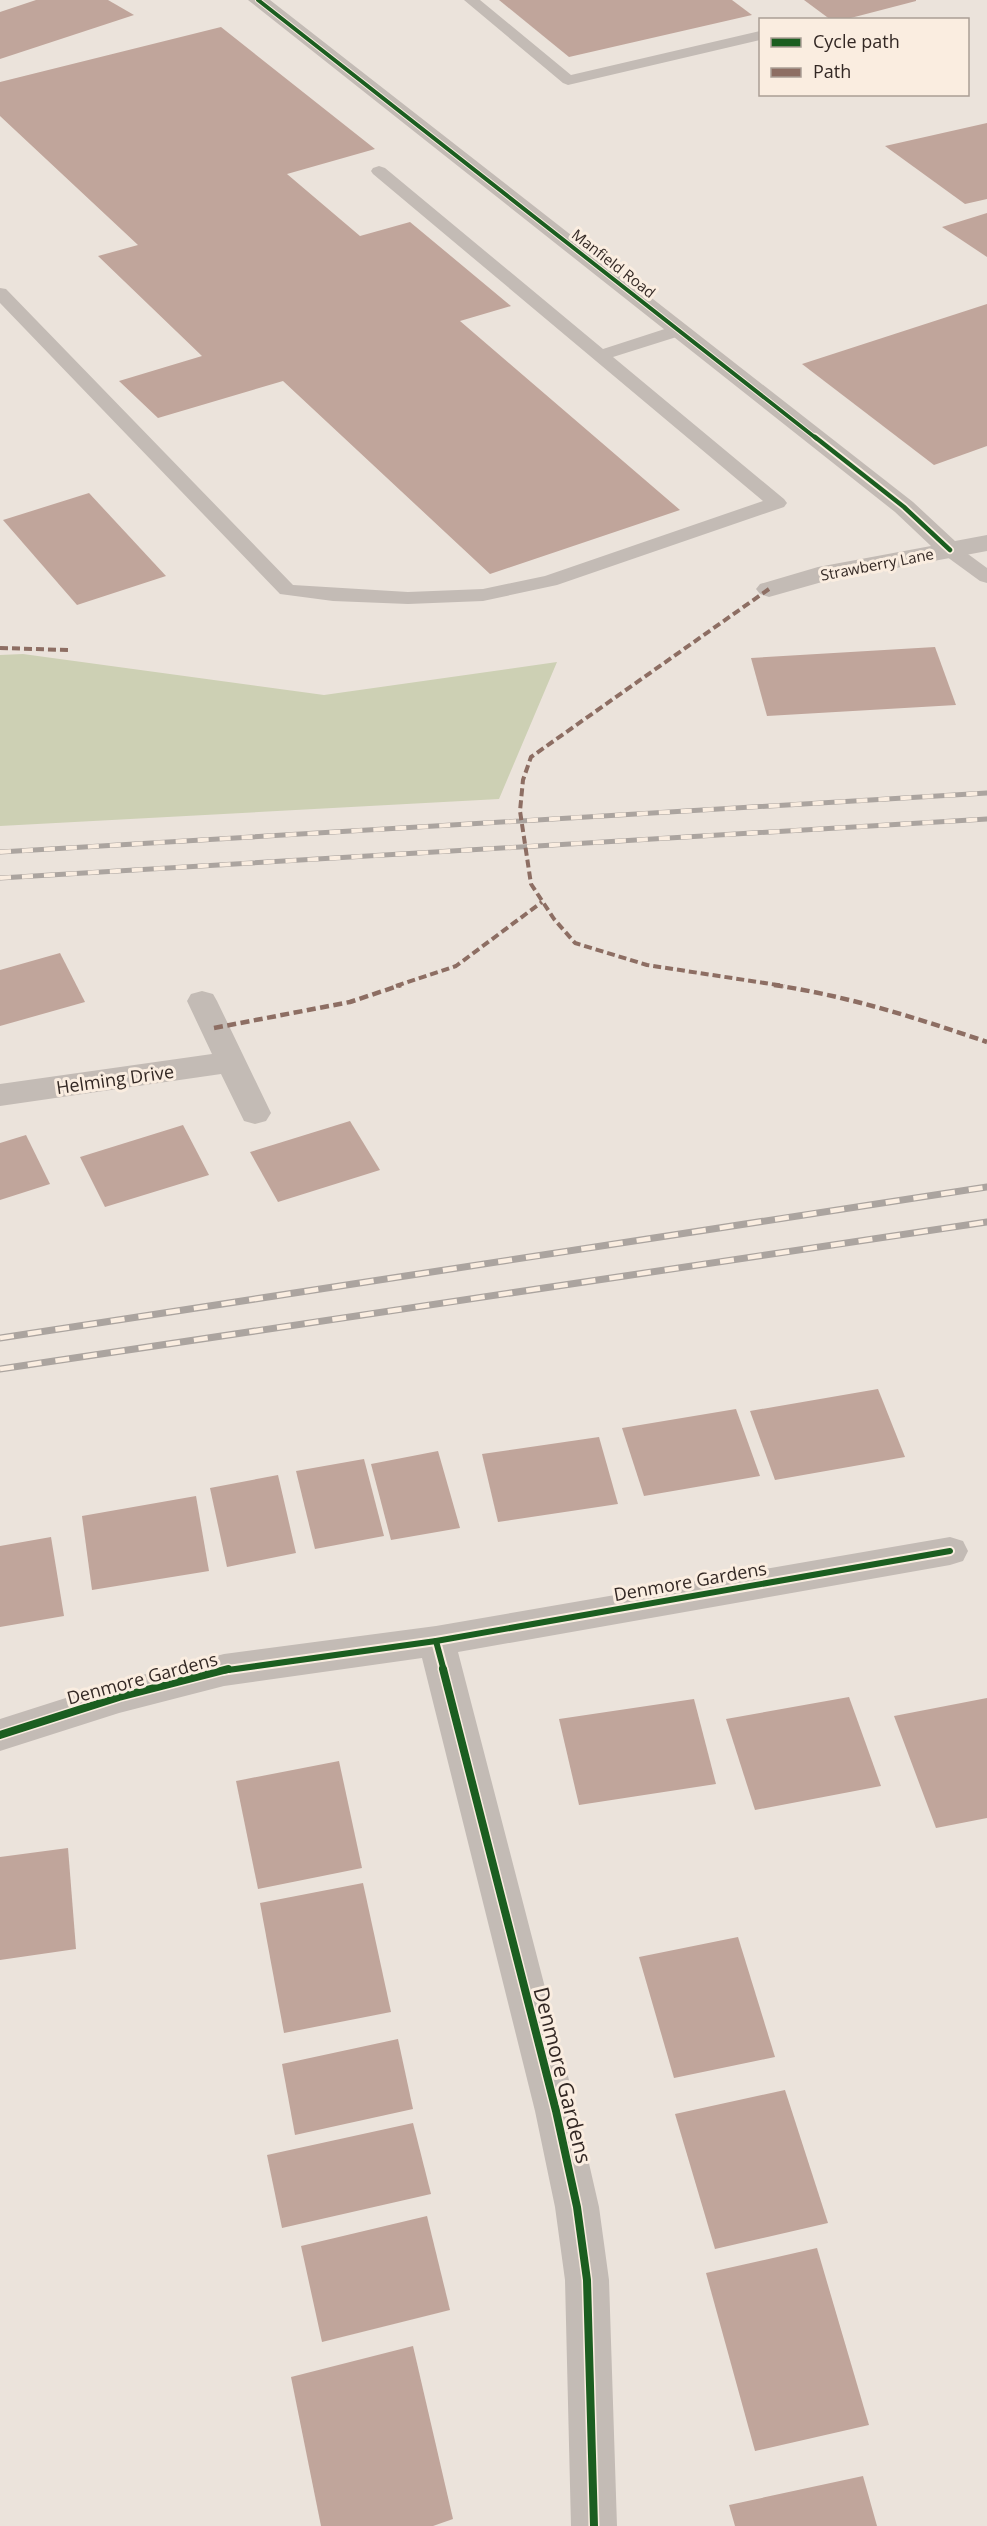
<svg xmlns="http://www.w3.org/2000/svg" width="987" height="2526" font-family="'Open Sans',sans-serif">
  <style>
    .green { fill: #cdd0b4 }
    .building { fill: #c0a59b }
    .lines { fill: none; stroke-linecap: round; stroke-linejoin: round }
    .service { fill: #c3bbb5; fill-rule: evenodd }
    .minor { fill: #c3bbb5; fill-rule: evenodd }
    .rail-far1-casing { stroke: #aba49f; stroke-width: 5 }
    .rail-casing { stroke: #aba49f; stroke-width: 7 }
    .rail-far1 { stroke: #faede0; stroke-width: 4; stroke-dasharray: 11; stroke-linecap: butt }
    .rail { stroke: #faede0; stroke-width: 4.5; stroke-dasharray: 14; stroke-linecap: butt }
    .quiet-far1 { stroke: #8d6e63; stroke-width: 4; stroke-dasharray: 8 4; stroke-linecap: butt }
    .quiet { stroke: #8d6e63; stroke-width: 4.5; stroke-dasharray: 9 4.5; stroke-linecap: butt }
    .cycleway-far3-casing { stroke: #faede0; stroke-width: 6 }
    .cycleway-far2-casing { stroke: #faede0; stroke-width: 8 }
    .cycleway-far1-casing { stroke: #faede0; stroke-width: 10 }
    .cycleway-casing { stroke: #faede0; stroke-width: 11 }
    .cycleway-far3 { stroke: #1b5e20; stroke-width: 4 }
    .cycleway-far2 { stroke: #1b5e20; stroke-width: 4.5 }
    .cycleway-far1 { stroke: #1b5e20; stroke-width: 6 }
    .cycleway { stroke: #1b5e20; stroke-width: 8 }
    .labels { text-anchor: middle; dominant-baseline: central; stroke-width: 6; stroke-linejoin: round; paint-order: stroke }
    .far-street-label { font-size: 15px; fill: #332824; stroke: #faede0 }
    .street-label { font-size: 18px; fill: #332824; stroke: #faede0 }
    .near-street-label { font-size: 21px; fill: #332824; stroke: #faede0 }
  </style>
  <rect width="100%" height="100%" fill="#ebe3db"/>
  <!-- green -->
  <polygon class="green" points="23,654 324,695 557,662 499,799 0,826 0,655"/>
  <!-- building -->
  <g class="building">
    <polygon points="36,0 108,0 134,15 0,59 0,12"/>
    <polygon points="499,0 732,0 752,15 569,57"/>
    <polygon points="804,0 916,0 916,1 843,20 831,20"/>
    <polygon points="221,27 375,149 287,174 360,236 410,222 511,306 460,321 680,510 490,574 283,381 158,418 119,381 202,356 98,256 138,245 0,116 0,82"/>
    <polygon points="987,123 987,199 965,204 885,146"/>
    <polygon points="987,213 987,257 942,227"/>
    <polygon points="987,304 987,446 934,465 802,364"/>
    <polygon points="89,493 166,576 77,605 3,520"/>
    <polygon points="935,647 956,705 767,716 751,658"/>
    <polygon points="60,953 85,1002 0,1026 0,970"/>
    <polygon points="350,1121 380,1170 278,1202 250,1152"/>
    <polygon points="183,1125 209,1175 105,1207 80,1157"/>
    <polygon points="26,1135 50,1184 0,1200 0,1143"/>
    <polygon points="878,1389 905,1457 775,1480 750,1411"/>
    <polygon points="736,1409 760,1476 644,1496 622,1428"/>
    <polygon points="599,1437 618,1504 498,1522 482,1454"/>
    <polygon points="438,1451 460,1528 391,1540 371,1464"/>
    <polygon points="364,1459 384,1536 315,1549 296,1471"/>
    <polygon points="278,1475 296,1553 227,1567 210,1488"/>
    <polygon points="196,1496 209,1571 92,1590 82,1516"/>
    <polygon points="51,1537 64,1616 0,1627 0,1546"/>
    <polygon points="849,1697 881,1786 755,1810 726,1719"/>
    <polygon points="987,1698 987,1818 936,1828 894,1716"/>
    <polygon points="694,1699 716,1784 579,1805 559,1719"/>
    <polygon points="339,1761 362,1868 258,1889 236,1781"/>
    <polygon points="68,1848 76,1949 0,1960 0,1857"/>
    <polygon points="363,1883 391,2012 284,2033 260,1903"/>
    <polygon points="738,1937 775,2057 674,2078 639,1957"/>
    <polygon points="398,2039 413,2109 295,2135 282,2064"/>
    <polygon points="785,2090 828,2223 715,2249 675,2114"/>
    <polygon points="413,2123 431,2194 282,2228 267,2155"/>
    <polygon points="427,2216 450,2310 322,2342 301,2246"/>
    <polygon points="817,2248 869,2425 755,2451 706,2273"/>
    <polygon points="413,2346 453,2519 433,2526 321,2526 291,2377"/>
    <polygon points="863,2476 877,2526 735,2526 729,2505"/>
  </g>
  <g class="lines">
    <!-- service -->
    <g class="service">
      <polygon points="464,0 480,0 571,75 760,31 760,40 568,85 563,83"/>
      <polygon points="379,166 385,168 603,349 674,326 686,326 689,330 686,334 613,357 784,499 787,503 784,507 557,585 483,601 408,604 333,601 280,594 0,303 0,288 6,289 293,585 408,592 483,589 545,576 763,501 373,174 371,171 373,168"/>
      <polygon points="950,544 957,546 987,568 987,583 980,581 943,554 940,550 943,546"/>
    </g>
    <!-- minor -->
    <g class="minor">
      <polygon points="248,0 270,0 913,502 955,541 987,535 987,551 822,582 769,597 760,594 756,589 760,584 818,567 931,546 895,512"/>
      <polygon points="202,991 213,994 217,1001 271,1113 266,1121 255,1124 244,1121 221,1074 0,1106 0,1084 212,1054 187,1001 191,994"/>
      <polygon points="950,1537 963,1541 968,1551 963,1561 950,1565 458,1652 577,2111 599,2207 609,2280 617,2526 571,2526 565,2280 555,2207 535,2111 422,1658 224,1686 119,1713 0,1751 0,1719 119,1681 224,1654 436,1626"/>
    </g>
    <!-- rail-far1 casing -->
    <g class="rail-far1-casing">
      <g id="rail-far1">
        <polyline points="0,852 987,793"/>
        <polyline points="0,878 987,819"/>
      </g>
    </g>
    <!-- rail casing -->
    <g class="rail-casing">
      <g id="rail">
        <polyline points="0,1338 987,1187"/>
        <polyline points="0,1369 987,1222"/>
      </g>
    </g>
    <!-- rail-far1 -->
    <use href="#rail-far1" class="rail-far1"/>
    <!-- rail -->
    <use href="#rail" class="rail"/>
    <!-- quiet-far1 -->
    <g class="quiet-far1">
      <polyline points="769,589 531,757 523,780 520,811 531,884 554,919 575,943 647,965 784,986"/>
      <polyline points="0,648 68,650"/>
      <polyline points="396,986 456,966 542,902"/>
    </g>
    <!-- quiet -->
    <g class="quiet">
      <path d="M774,985C848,996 917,1018 987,1042"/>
      <polyline points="214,1028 350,1002 401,985"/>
    </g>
    <!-- cycleway-far3 casing -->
    <g class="cycleway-far3-casing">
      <polyline id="cycleway-far3" points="258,0 817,439"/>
    </g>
    <!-- cycleway-far2 casing -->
    <g class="cycleway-far2-casing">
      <polyline id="cycleway-far2" points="815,437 904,507 950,550"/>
    </g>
    <!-- cycleway-far1 casing -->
    <g class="cycleway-far1-casing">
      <g id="cycleway-far1">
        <polyline points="436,1641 444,1671"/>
        <polyline points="221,1671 436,1641 950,1551"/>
      </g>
    </g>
    <!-- cycleway casing -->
    <g class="cycleway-casing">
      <g id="cycleway">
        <polyline points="443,1669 556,2111 577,2207 587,2280 594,2526"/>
        <polyline points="0,1735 119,1697 228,1669"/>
      </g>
    </g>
    <!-- cycleway-far3 -->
    <use href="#cycleway-far3" class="cycleway-far3"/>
    <!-- cycleway-far2 -->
    <use href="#cycleway-far2" class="cycleway-far2"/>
    <!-- cycleway-far1 -->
    <use href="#cycleway-far1" class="cycleway-far1"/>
    <!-- cycleway -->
    <use href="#cycleway" class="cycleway"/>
  </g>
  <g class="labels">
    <!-- far-street labels -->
    <g class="far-street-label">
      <text transform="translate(614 263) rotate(38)">Manfield Road</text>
      <text transform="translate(877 564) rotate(-11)">Strawberry Lane</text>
    </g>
    <!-- street labels -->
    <g class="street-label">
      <text transform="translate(115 1079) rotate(-8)">Helming Drive</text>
      <text transform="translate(690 1581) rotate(-10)">Denmore Gardens</text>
      <text transform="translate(142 1678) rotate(-15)">Denmore Gardens</text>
    </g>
    <!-- near-street labels -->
    <g class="near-street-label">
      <text transform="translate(563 2075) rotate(76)">Denmore Gardens</text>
    </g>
  </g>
  <!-- legend -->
  <rect x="759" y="18" width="210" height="78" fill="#faede0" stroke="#aa9e95" stroke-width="1.5"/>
  <rect x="771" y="38" width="30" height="9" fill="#1b5e20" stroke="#aa9e95" stroke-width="1.5"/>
  <text x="813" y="48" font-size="18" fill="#332824">Cycle path</text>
  <rect x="771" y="68" width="30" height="9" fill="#8d6e63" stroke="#aa9e95" stroke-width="1.5"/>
  <text x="813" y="78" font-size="18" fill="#332824">Path</text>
</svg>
